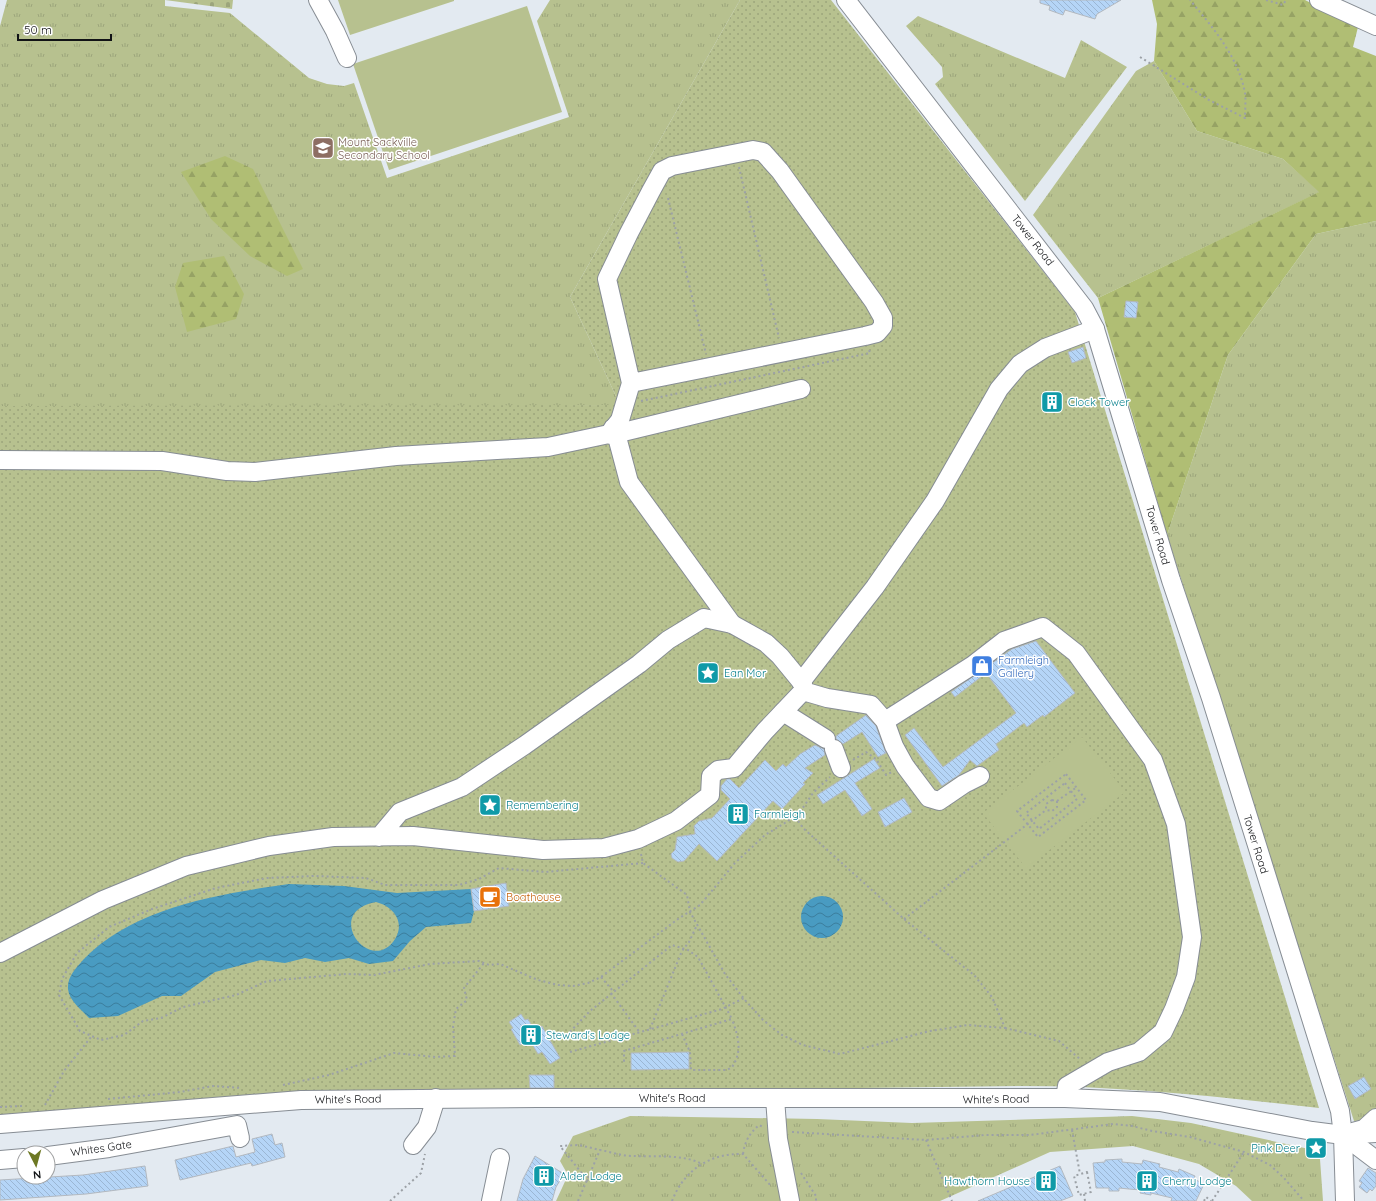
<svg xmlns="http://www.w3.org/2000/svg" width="1376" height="1201" font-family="Quicksand,sans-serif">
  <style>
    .grass { fill: url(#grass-tufts) }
    .forest { fill: url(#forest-firs) }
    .cemetery { fill: url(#cemetery-stones) }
    .park { fill: url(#park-dots) }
    .garden { fill: #b7c18f }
    .water { fill: url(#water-waves); fill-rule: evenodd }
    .building { fill: url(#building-back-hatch); stroke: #b3b9c0 }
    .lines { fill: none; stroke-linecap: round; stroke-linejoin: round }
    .minor-casing { stroke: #878d94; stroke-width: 20 }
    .path { stroke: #9ca1a6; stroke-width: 2; stroke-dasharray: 2 3; stroke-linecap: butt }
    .minor { stroke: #fff; stroke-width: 18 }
    .labels { text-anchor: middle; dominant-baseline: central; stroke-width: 3; stroke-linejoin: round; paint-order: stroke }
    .education-label { font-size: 11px; fill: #785e54; stroke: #fff; text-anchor: start }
    .street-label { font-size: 11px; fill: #111316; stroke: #fff }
    .culture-label { font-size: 11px; fill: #0d838f; stroke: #fff; text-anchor: start }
    .shop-label { font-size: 11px; fill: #366cbe; stroke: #fff; text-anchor: start }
    .food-label { font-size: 11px; fill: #c56008; stroke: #fff; text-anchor: start }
  </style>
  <defs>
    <pattern id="grass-tufts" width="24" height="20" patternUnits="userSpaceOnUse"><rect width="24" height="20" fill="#b7c18f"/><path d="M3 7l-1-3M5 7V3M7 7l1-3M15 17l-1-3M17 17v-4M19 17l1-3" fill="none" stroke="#9ca57b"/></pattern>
    <pattern id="forest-firs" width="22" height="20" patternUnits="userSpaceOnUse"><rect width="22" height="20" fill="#b0be74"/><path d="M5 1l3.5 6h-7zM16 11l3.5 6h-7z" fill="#96a264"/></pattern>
    <pattern id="cemetery-stones" width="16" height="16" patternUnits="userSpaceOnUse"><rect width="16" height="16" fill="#b7c18f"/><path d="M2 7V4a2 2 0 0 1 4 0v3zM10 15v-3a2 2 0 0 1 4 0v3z" fill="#9ca57b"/></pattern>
    <pattern id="park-dots" width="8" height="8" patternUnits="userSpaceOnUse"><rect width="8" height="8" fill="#b7c18f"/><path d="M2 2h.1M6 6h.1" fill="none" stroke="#9ca57b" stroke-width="1.8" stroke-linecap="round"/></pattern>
    <pattern id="water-waves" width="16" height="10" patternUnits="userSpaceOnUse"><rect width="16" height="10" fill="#499bc1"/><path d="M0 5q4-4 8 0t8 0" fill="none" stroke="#3b7d9c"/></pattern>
    <pattern id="building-back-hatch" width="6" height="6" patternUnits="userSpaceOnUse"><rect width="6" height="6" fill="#b5d5f7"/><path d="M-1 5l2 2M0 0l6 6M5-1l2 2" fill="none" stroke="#9bb6d3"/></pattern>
  </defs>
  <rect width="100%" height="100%" fill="#e3eaf1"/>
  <!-- grass -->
  <g class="grass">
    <polygon points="7,0 165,0 165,6 230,13 309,78 327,84 344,86 354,83 387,178 569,117 537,21 550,0 740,0 570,297 620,405 0,416 0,26"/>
    <polygon points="918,16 1065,78 1081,40 1127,67 1025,201 935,84 943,77 942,67 906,26"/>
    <polygon points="1154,61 1197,131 1283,159 1320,192 1098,298 1033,215 1136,71"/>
    <polygon points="1376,221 1376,1120 1354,1121 1167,535 1228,355 1316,234"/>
    <polygon points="630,1116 817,1119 912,1123 1132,1116 1191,1123 1309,1149 1320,1159 1323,1201 1252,1201 1236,1186 1199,1164 1133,1146 1050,1152 940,1201 556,1201 568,1175 560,1161 573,1136"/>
  </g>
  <!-- forest -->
  <g class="forest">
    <polygon points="1152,0 1305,0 1358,27 1353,47 1376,56 1376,221 1316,234 1228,355 1167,535 1098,298 1319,192 1283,159 1197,131 1154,61 1157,24"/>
    <polygon points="225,156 253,169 303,269 287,276 250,256 211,219 181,172"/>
    <polygon points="224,256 244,294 236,319 187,332 175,287 183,263"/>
  </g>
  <!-- cemetery -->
  <polygon class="cemetery" points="165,0 233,0 232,9"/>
  <!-- park -->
  <path class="park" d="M740,0H831L1075,312L1319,1108C1221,1097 1123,1086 1024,1086L540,1092L0,1118V406L620,405L570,297Z"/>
  <!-- garden -->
  <g class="garden">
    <polygon points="338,0 454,0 454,1 350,35"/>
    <polygon points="527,6 562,112 389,170 353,64"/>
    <polygon points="1082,737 1125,792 1026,868 983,813"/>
  </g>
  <!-- water -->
  <g class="water">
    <path d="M289,884L344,886L397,893L471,889L474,911L471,923L426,927L410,941L393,961L369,964L349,958L325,962L305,958L285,963L261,960L215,972L181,996H162L118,1016L89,1018C82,1010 69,1001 68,989C67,977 76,968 83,960C133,907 220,894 289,884ZM376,902C392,906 406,921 395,939C371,977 321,912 376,902Z"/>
    <circle cx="822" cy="917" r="21"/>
  </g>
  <!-- building -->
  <g class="building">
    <polygon points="1040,0 1121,0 1097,14 1095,19 1065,10 1063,15 1049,10 1050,6 1040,3"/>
    <polygon points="1126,301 1138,302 1136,318 1124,317"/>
    <polygon points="1083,347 1086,358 1072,363 1068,352"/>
    <polygon points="1055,395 1059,405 1049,409 1045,399"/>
    <polygon points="1036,641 1075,693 1044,717 1043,715 1027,727 1024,723 996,744 999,750 977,766 970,760 959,775 942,786 905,735 914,728 943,767 1016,713 986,673 955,697 951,692 1012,649"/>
    <polygon points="866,715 876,726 886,753 878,757 862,732 843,744 836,739 836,736"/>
    <polygon points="815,745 824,749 825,755 805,768 813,773 803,783 805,784 782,809 773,801 717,861 699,844 684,861 678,862 672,858 671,854 675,850 677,837 695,834 694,826 699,821 712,818 730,799 721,790 721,786 727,779 730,779 739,788 765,760 776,771 783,764 786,767 800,754"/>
    <polygon points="874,759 880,768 855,783 872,809 862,816 845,790 823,804 817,795"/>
    <polygon points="904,798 912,812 885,827 878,812"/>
    <polygon points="506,883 509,906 474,911 471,889"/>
    <polygon points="521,1014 525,1020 528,1019 535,1031 542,1026 560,1058 550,1064 542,1052 538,1054 529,1039 520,1045 511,1029 513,1028 509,1022"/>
    <polygon points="689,1052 689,1069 631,1070 631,1053"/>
    <polygon points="529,1075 554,1075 554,1088 530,1088"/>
    <polygon points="1364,1077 1371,1089 1355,1099 1348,1086"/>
    <polygon points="272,1134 275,1145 282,1143 285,1157 252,1166 251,1163 180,1180 175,1160 233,1146 236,1157 255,1152 252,1139"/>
    <polygon points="535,1156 564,1174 556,1187 552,1201 517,1201 523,1179"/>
    <polygon points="1122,1159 1122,1162 1142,1164 1143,1160 1160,1164 1159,1167 1178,1172 1179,1169 1195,1176 1194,1179 1204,1184 1196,1201 1171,1201 1172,1198 1151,1193 1151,1195 1140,1193 1141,1190 1129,1189 1119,1188 1119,1191 1109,1191 1109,1188 1096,1188 1093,1163 1105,1162 1105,1160"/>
    <polygon points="145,1166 148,1186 86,1194 0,1200 0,1180 83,1175"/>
    <polygon points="1060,1166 1073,1196 1060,1201 978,1201"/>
    <polygon points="1368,1168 1376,1173 1376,1186 1372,1191 1370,1189 1367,1193 1359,1187 1362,1183 1359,1181"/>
  </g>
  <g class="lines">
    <!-- minor casing -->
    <g class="minor-casing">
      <g id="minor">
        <polyline points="318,0 335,31 347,58"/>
        <polyline points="846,0 1084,308 1095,329 1171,580 1211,698 1340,1111 1343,1135 1345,1201"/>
        <polyline points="1319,0 1376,26"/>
        <polyline points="613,428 623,432 801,389"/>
        <polyline points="609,434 617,437 629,482 732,624"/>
        <polyline points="0,460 162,461 227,471 255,472 396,456 548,447 609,434 620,420 631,383 607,279 629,233 651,191 662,171 672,166 753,150 763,152 780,171 874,302 883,318 883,326 877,333 865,336 631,383"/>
        <polyline points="801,682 875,587 935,501 999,389 1020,364 1045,348 1095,329"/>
        <polyline points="803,691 827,698 871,705 885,721 894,746 905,766 929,798 939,801 964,784 980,776"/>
        <polyline points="783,712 826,739"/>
        <polyline points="885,721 973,665 1004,641 1043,627 1076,653 1153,760 1176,824 1192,937 1186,977 1174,1009 1163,1032 1139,1052 1108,1062 1067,1086 1065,1098"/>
        <polyline points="834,749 841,768"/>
        <polyline points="0,953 103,900 186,866 269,846 333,837 413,836 543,850 604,848 638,839 676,821 710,795 711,776 718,770 734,768 765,731 803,691 803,684 780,656 766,643 732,624 704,618 668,640 639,664 525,745 462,787 400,812 379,837"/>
        <polyline points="775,1098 778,1139 790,1201"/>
        <polyline points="0,1124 301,1100 537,1098 1065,1098 1160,1102 1312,1131 1343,1135 1376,1133"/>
        <polyline points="1353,1132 1364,1129 1376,1118"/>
        <polyline points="1343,1135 1376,1160"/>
        <polyline points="413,1145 427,1127 436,1098"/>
        <polyline points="48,1156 109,1148 237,1125 240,1138"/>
        <polyline points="0,1160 24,1158"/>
        <polyline points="491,1201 500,1158"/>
      </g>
    </g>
    <!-- path -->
    <g class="path">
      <polyline points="1266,0 1283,5 1286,0"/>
      <path d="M1140,57L1209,100L1245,118C1245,110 1246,101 1245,93C1238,56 1213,28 1190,0"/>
      <polyline points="739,167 779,338"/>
      <polyline points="668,198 706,354"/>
      <polyline points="641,401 870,353 869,350"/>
      <polyline points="853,760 866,752 876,759 886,775 892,772"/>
      <polygon points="1066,774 1086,800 1038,837 1017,811"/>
      <polygon points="1065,783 1077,799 1039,829 1026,813"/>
      <polygon points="1052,800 1057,801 1057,807 1052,811 1046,810 1046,804"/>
      <polyline points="1057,801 1077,787"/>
      <polyline points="641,854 643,863 687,895 690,912 725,974 745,1000 763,1020 782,1035 803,1045 840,1054 930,1031 968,1025 1005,1028 992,997 974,975 904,919 803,828 794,815"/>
      <polyline points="643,863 545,872 499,868 479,879 459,885 385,885 366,878 314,876 267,878 216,888 152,909 109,927 77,953 62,979 59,995 80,1031 101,1040 124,1035 143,1021 161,1018 183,1007 236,995 267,981 347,974 374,975 430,964 479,961 489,965 500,964 538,980 558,985 573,986 588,983 601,977 678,919 700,905 735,863 765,835 788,821 802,809 813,793 830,777"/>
      <polyline points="904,919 1046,810"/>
      <polyline points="601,977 613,991"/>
      <polyline points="611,993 640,1033"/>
      <polyline points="1005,1028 1059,1041 1081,1060"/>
      <polyline points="650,1029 682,951 689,942 697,925"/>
      <path d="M682,1034L690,1052L691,1070H727L732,1067C743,1051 738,1036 732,1019"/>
      <polyline points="563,1039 590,1011 672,945 688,950 698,957 732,1019 624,1051 624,1061 622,1060"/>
      <polyline points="570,1052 722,1009 744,998"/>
      <polyline points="283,1085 329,1075 394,1053 435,1057 455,1056 453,1026 456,1009 467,1000 464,988 484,963"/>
      <polyline points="108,1099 180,1092 213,1086 241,1088"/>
      <polyline points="45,1105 64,1071 91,1037"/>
      <polyline points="0,1107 22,1106"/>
      <polyline points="1072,1130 1080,1174"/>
      <polyline points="792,1132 926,1140 985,1135 1030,1135 1113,1124 1132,1126 1152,1131 1190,1137 1244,1152 1270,1165 1284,1178 1304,1201"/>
      <polyline points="926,1140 952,1201"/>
      <path d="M743,1154C745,1141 749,1134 759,1125L763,1127"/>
      <polygon points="1087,1172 1091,1192 1079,1195 1074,1176"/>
      <polyline points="801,1173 816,1196 816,1201"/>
      <polyline points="588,1181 560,1146 579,1145 600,1150"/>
      <polyline points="1084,1194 1085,1201"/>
      <polyline points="390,1201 421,1173 425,1154"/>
      <path d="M578,1201L600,1150C611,1152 622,1156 633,1156C654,1157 681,1154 700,1163"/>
      <path d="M672,1201C684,1170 710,1153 743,1154L771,1186"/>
      <polyline points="1204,1201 1206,1197 1211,1201"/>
      <polyline points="1212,1201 1244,1152"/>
    </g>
    <!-- minor -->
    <use href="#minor" class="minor"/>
  </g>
  <!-- icons -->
  <defs>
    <g id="school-square" transform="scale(1.15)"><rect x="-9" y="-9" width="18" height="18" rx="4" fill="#8d6e63" stroke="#fff"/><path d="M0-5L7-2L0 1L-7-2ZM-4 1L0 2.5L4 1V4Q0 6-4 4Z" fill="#fff"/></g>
    <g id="building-square" transform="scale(1.15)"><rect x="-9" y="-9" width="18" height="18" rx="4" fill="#0f9aa8" stroke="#fff"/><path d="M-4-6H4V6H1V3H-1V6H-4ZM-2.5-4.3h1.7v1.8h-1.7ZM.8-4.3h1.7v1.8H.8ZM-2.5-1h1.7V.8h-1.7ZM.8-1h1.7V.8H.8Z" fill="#fff"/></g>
    <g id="shop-square" transform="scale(1.15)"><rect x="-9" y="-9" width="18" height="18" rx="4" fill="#3f7fe0" stroke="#fff"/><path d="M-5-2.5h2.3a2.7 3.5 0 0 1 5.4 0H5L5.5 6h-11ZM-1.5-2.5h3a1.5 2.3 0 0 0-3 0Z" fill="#fff"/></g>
    <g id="sight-square" transform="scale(1.15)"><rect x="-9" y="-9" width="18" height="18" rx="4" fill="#0f9aa8" stroke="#fff"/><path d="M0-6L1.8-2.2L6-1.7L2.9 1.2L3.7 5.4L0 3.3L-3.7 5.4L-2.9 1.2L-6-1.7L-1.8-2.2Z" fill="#fff"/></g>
    <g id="cafe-square" transform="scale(1.15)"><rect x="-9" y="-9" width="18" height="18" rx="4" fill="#e8710a" stroke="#fff"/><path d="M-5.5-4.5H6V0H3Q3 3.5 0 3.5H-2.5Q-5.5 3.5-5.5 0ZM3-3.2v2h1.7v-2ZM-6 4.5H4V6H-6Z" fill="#fff"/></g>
  </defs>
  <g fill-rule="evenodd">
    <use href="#school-square" x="323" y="148"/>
    <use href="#building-square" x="1052" y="402"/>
    <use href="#shop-square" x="982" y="666"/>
    <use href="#sight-square" x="708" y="673"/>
    <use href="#sight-square" x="490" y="805"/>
    <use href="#building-square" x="738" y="814"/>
    <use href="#cafe-square" x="490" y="897"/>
    <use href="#building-square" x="531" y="1035"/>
    <use href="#sight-square" x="1316" y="1148"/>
    <use href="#building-square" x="544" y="1176"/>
    <use href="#building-square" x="1046" y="1181"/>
    <use href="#building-square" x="1147" y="1181"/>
  </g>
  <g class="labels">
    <!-- education labels -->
    <g class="education-label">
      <text x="338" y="142">Mount Sackville<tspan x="338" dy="13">Secondary School</tspan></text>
    </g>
    <!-- street labels -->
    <g class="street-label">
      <text transform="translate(1033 240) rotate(52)">Tower Road</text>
      <text transform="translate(1158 535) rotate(74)">Tower Road</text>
      <text transform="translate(1256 844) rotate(73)">Tower Road</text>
      <text x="672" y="1098">White's Road</text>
      <text transform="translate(348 1099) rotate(-1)">White's Road</text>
      <text transform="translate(996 1099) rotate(-1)">White's Road</text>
      <text transform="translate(101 1148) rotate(-8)">Whites Gate</text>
    </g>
    <!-- culture labels -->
    <g class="culture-label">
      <text x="1068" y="402">Clock Tower</text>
      <text x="724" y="673">Ean Mor</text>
      <text x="506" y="805">Remembering</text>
      <text x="754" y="814">Farmleigh</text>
      <text x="546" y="1035">Steward's Lodge</text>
      <text x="1300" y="1148" text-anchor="end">Pink Deer</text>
      <text x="560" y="1176">Alder Lodge</text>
      <text x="1030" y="1181" text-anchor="end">Hawthorn House</text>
      <text x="1162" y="1181">Cherry Lodge</text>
    </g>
    <!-- shop labels -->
    <g class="shop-label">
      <text x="998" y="660">Farmleigh<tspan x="998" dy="13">Gallery</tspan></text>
    </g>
    <!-- food labels -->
    <g class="food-label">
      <text x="506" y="897">Boathouse</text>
    </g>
  </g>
  <!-- north arrow -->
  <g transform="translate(36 1165) rotate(174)"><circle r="19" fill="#ffffff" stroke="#a0a1a2"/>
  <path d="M0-3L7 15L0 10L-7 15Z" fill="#6d7823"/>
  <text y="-6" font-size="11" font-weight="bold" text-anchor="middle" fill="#111316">N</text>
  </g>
  <!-- scale -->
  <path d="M18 34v6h93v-6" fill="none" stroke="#111316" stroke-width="2"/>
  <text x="24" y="34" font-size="12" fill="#111316" stroke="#ffffff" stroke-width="3" paint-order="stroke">50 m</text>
</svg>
